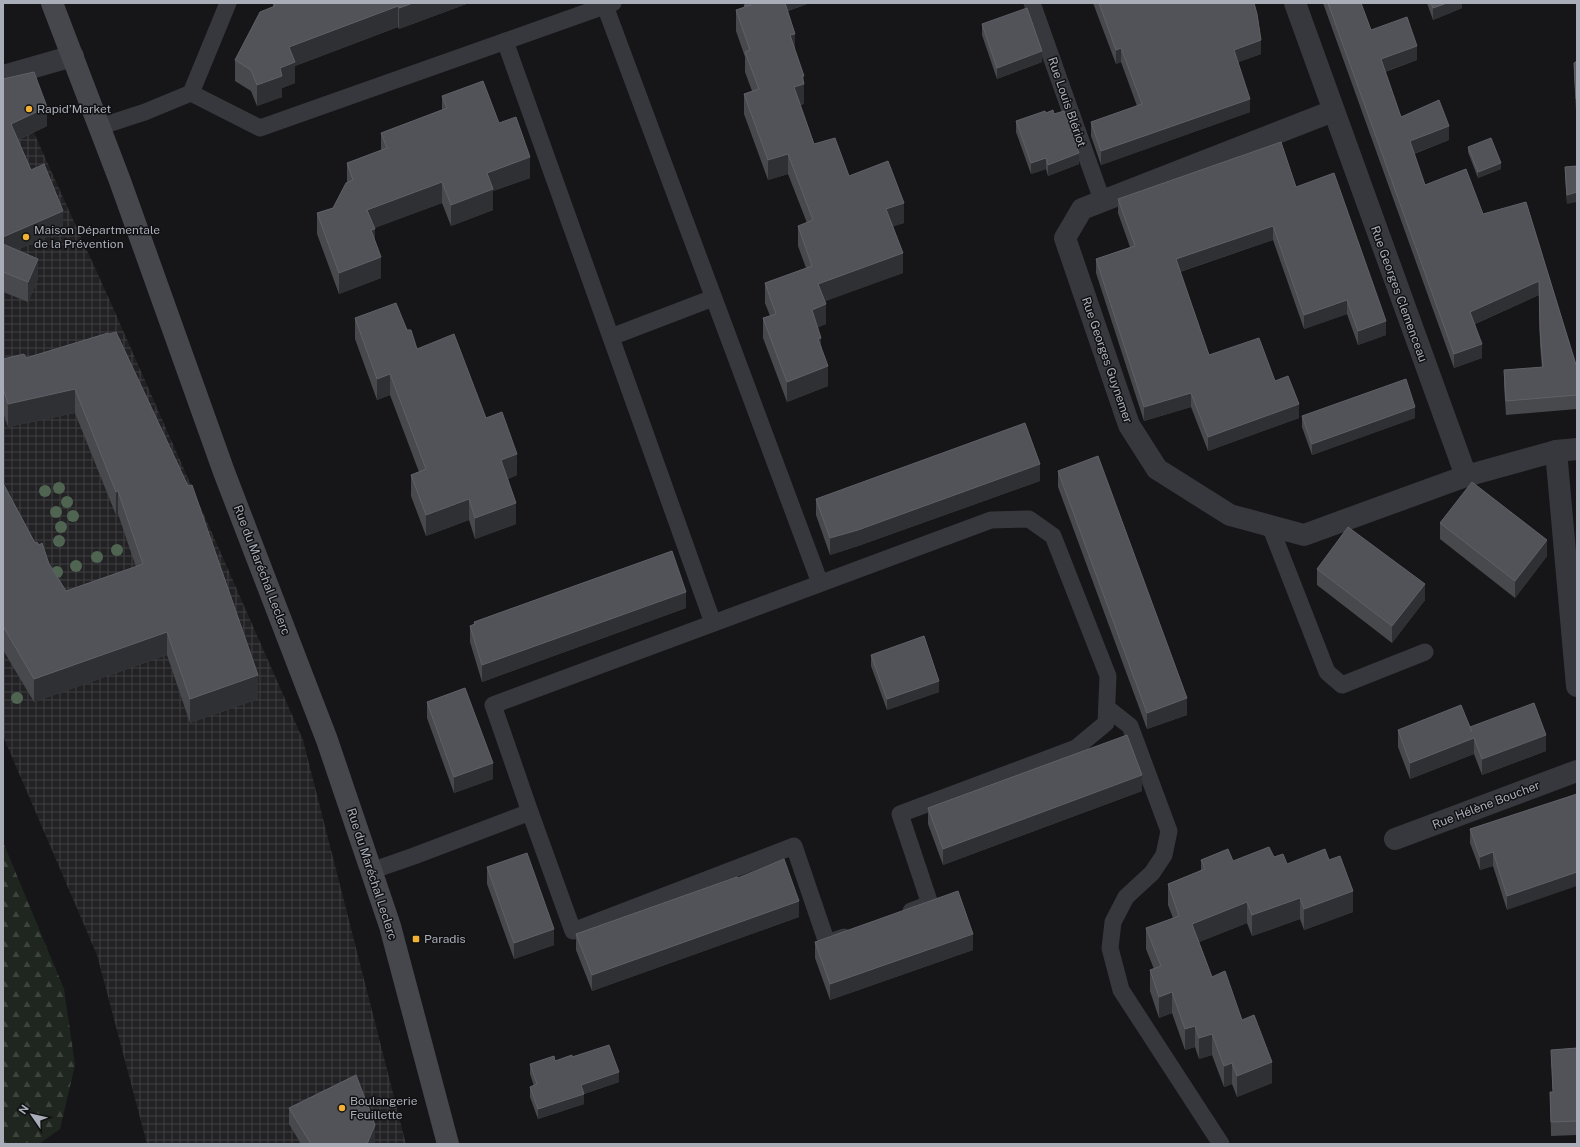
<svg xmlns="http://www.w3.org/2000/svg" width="1580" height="1147" font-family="'Public Sans',sans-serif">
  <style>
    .industrial { fill: url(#industrial-grid) }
    .forest { fill: url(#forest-firs) }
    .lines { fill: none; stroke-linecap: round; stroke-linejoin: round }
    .lane { stroke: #37383d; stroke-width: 17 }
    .street { stroke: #37383d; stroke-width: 22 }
    .secondary { stroke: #45474d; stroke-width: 22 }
    .tree { fill: #506452 }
    .wall { fill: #47494d }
    .shaded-wall { fill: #2f3033 }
    .building { fill: #525359; stroke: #5f6168 }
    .poi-dot { fill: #f2b134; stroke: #111113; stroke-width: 1.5 }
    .labels { text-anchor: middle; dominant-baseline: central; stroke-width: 3; stroke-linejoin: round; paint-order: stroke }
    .street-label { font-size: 12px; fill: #a8adb8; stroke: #111113 }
    .poi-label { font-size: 12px; fill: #a8adb8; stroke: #111113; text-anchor: start }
  </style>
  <defs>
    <pattern id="industrial-grid" width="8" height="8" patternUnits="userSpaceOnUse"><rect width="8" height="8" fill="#222225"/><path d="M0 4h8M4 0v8" fill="none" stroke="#3f3f43"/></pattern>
    <pattern id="forest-firs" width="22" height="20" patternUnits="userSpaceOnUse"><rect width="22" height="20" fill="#1e261f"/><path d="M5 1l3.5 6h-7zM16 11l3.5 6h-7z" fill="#3c433d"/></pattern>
  </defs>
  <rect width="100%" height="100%" fill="#161618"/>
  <!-- industrial -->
  <polygon class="industrial" points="29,122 114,310 303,740 406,1144 147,1144 97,955 3,736 3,128"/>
  <!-- forest -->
  <polygon class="forest" points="3,842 64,989 75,1065 60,1129 39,1144 3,1144"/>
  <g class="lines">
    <!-- lane -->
    <g class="lane">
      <polyline points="1032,3 1102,200"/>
      <polyline points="605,6 820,583"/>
      <polyline points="505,41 713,623"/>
      <polyline points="191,93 260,128 613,3"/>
      <polyline points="99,127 145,112 191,93 228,3"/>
      <polyline points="611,337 713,298"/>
      <polyline points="1270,526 1327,672 1342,685 1425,652"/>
      <polyline points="1107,708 1130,726 1169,831 1164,855 1152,873 1126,897 1113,922 1110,948 1121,990 1221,1144"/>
      <polyline points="530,812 573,931 794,846 827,943 844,937"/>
      <polyline points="371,871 414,856 530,812 493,705 991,520 1029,519 1053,536 1108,676 1106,723 1076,748 900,814 930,904 911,911"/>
    </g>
    <!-- street -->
    <g class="street">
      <polyline points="1295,3 1466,476 1556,451 1577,449"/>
      <polyline points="3,76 73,56"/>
      <polyline points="1333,111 1082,209 1065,238 1129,425 1157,469 1230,515 1304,535 1466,476"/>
      <polyline points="1556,451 1577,686"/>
      <polyline points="1395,839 1577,771"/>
    </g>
    <!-- secondary -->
    <polyline class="secondary" points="52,3 120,181 224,472 327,740 390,926 448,1144"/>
  </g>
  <!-- trees -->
  <g class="tree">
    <circle cx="59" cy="488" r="6"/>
    <circle cx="45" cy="491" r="6"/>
    <circle cx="67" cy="502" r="6"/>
    <circle cx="56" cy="512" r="6"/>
    <circle cx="73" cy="516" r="6"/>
    <circle cx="61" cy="527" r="6"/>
    <circle cx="59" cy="541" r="6"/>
    <circle cx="117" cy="550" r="6"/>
    <circle cx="97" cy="557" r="6"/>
    <circle cx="76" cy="566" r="6"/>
    <circle cx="57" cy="572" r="6"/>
    <circle cx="17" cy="698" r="6"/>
  </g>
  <!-- wall -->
  <g class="wall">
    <polygon points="273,3 469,3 399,29 398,27 295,66 295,83 282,88 282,97 257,106 251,91 235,81 235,60 273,7"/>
    <polygon points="746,3 810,3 788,11 795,51 804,76 804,104 800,105 814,144 849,176 904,223 893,226 903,273 824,301 826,324 818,327 828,386 787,402 763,338 763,318 770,316 765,303 765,283 806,268 798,246 798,226 807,223 788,174 768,180 744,114 744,94 752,91 745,72 745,57 736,31 736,10 744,7"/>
    <polygon points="1093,3 1254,3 1261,54 1238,62 1250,112 1101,165 1091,136 1091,122 1137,106 1121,62 1116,64"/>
    <polygon points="1323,3 1361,3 1371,30 1417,60 1385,72 1401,117 1449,140 1414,154 1425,185 1483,214 1526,202 1577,368 1577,409 1506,415 1504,385 1504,370 1542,368 1540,345 1539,295 1475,324 1482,358 1454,368"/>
    <polygon points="1427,3 1464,3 1462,4 1462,8 1433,20"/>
    <polygon points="982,24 1042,62 997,79 982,35"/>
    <polygon points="1577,61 1577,110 1576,110 1574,74 1574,63"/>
    <polygon points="3,79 47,126 18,140 31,170 63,230 17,250 38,279 28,302 3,292"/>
    <polygon points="442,96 499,123 530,178 493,191 493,210 451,226 442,203 374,228 375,241 381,278 339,294 317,234 317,213 333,208 347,182 347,163 381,150 381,133 442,110"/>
    <polygon points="1046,113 1054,114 1079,164 1048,176 1046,169 1031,174 1016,132 1016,121"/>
    <polygon points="1468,147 1501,169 1478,178 1468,152"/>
    <polygon points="1577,166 1567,204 1565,177 1565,167"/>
    <polygon points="1296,187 1386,335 1358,345 1347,314 1304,329 1273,240 1180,272 1209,355 1275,381 1299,418 1208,451 1191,407 1144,421 1096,273 1096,259 1130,247 1118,213 1118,199"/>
    <polygon points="355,318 407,330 417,349 486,418 517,475 508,479 516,524 475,539 469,520 426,536 411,496 411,475 419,472 390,395 377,400 355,339"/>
    <polygon points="108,333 258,699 190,723 167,655 34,702 3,650 3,483 35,543 66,591 136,567 118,514 116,515 75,413 8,427 3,412 3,359 26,358"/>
    <polygon points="1302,416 1415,418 1312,455 1302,427"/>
    <polygon points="1058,471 1187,715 1147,729 1058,487"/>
    <polygon points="1040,481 858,546 830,555 816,515 816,499"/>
    <polygon points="1440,523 1547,556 1515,598 1440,539"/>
    <polygon points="1317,569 1425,600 1392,643 1317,585"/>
    <polygon points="686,608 482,682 470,642 470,626 474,624 474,622"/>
    <polygon points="871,655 939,692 887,710 871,666"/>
    <polygon points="427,702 493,779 454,793 427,718"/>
    <polygon points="1470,728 1546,751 1482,775 1474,754 1410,779 1398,747 1398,730"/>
    <polygon points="1142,791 943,865 928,824 928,808"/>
    <polygon points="1577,794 1507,910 1493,866 1480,870 1470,843 1470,829"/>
    <polygon points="1274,857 1287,864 1329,860 1353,912 1304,930 1300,919 1252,936 1247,923 1199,942 1212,977 1242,1020 1272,1083 1237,1097 1232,1084 1224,1087 1212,1055 1199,1059 1195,1047 1185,1050 1172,1013 1159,1018 1150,991 1150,970 1154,969 1146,949 1146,928 1173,918 1168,905 1168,884 1201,870 1201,860 1233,861"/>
    <polygon points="487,867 554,945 514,959 487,884"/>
    <polygon points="738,878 799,917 592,991 576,950 576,934"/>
    <polygon points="815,942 973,950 830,1000 815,958"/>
    <polygon points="1577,1048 1577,1135 1551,1136 1550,1092 1553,1092 1551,1050"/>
    <polygon points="572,1057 619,1082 584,1094 584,1104 538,1119 530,1097 530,1087 534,1086 530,1074 530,1064 555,1061"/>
    <polygon points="289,1108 375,1141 374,1144 301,1144 289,1124"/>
  </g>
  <!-- shaded-wall -->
  <g class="shaded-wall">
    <polygon points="413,3 469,3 399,29 399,8"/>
    <polygon points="781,3 810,3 781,13"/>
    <polygon points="1447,3 1464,3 1462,4 1462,8 1433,20 1433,8"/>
    <polygon points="398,6 398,27 295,66 295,83 282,88 282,97 257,106 257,85 280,68 289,47"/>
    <polygon points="795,34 795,54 790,35"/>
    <polygon points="1261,40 1261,54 1234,64 1234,50"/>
    <polygon points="1417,46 1417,60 1381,73 1381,59"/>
    <polygon points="1121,48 1121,62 1116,64 1116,50"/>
    <polygon points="1042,51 1042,62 997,79 997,68"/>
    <polygon points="802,76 804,76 804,104 794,107 794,87"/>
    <polygon points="1250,99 1250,112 1101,165 1101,151"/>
    <polygon points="47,107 47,126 11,143 11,124"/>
    <polygon points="1449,126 1449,140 1410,155 1410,141"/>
    <polygon points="1079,153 1079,164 1048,176 1048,165"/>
    <polygon points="788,154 788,174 768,180 768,160"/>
    <polygon points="530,157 530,178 493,191 493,210 451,226 451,205 487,173"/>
    <polygon points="1046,158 1046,169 1031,174 1031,163"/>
    <polygon points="1501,163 1501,169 1478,178 1478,172"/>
    <polygon points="442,182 442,203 367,231 367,210"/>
    <polygon points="1577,192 1577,202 1567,204 1567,195"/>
    <polygon points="904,203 904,223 886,229 886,209"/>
    <polygon points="63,211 63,230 3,256 3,237"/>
    <polygon points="1273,226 1273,240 1176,273 1176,259"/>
    <polygon points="375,229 375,250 371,230"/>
    <polygon points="903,253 903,273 818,304 818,284"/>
    <polygon points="381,257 381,278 339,294 339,273"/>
    <polygon points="38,259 38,279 28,302 28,282"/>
    <polygon points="1539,281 1539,295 1470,326 1470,312"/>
    <polygon points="1347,300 1347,314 1304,329 1304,315"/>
    <polygon points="826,304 826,324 812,330 812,310"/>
    <polygon points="1386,321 1386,335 1358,345 1358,331"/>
    <polygon points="821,338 821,358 818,339"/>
    <polygon points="1482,344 1482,358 1454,368 1454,354"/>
    <polygon points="828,366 828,386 787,402 787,382"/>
    <polygon points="390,374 390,395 377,400 377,379"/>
    <polygon points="75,389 75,413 8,427 8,404"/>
    <polygon points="1191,393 1191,407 1144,421 1144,407"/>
    <polygon points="1299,404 1299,418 1208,451 1208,437"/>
    <polygon points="1415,407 1415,418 1312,455 1312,444"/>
    <polygon points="517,454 517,475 501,481 501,460"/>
    <polygon points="1040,464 1040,481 858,546 830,555 830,538"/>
    <polygon points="118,491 118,514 116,515 116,492"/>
    <polygon points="469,499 469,520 426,536 426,515"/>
    <polygon points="516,503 516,524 475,539 475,518"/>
    <polygon points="1547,540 1547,556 1515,598 1515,581"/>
    <polygon points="1425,584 1425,600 1392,643 1392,626"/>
    <polygon points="686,592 686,608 482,682 482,665"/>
    <polygon points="167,632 167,655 34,702 34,679"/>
    <polygon points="258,675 258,699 190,723 190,699"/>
    <polygon points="939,681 939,692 887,710 887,699"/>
    <polygon points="1187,698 1187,715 1147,729 1147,713"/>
    <polygon points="1546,735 1546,751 1482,775 1482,759"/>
    <polygon points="1474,738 1474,754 1410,779 1410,763"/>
    <polygon points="493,763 493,779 454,793 454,777"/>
    <polygon points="1142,775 1142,791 943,865 943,849"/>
    <polygon points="1493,852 1493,866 1480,870 1480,857"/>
    <polygon points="1577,872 1577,886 1507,910 1507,896"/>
    <polygon points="1353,891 1353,912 1304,930 1304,909"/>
    <polygon points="1300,898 1300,919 1252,936 1252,915"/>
    <polygon points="799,901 799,917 592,991 592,975"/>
    <polygon points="1247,902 1247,923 1192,945 1192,924"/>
    <polygon points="554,929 554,945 514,959 514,943"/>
    <polygon points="973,934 973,950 830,1000 830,984"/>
    <polygon points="1172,992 1172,1013 1159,1018 1159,997"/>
    <polygon points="1195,1026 1195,1047 1185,1050 1185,1029"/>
    <polygon points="1212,1034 1212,1055 1199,1059 1199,1038"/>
    <polygon points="1272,1062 1272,1083 1237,1097 1237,1076"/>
    <polygon points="1232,1063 1232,1084 1224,1087 1224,1066"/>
    <polygon points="619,1072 619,1082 584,1094 584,1104 538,1119 538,1109 581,1085"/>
    <polygon points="375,1125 375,1141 374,1144 367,1144"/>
  </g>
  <!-- building -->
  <g class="building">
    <polygon points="273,3 413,3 399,8 398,6 289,47 295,62 280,68 282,76 257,85 251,70 235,60 260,12 275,6"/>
    <polygon points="746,3 785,3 795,34 790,35 804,76 802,76 804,84 794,87 814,144 835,138 849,176 888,161 904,203 886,209 903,253 818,284 826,304 812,310 821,338 818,339 828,366 787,382 763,318 776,314 765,283 812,266 798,226 813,220 788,154 768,160 744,94 759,89 745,52 750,50 736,10 751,5 744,6"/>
    <polygon points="1099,3 1254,3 1257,14 1261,40 1234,50 1250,99 1101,151 1091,122 1142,104 1121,48 1116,50"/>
    <polygon points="1328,3 1361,3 1371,30 1407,17 1417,46 1381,59 1401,117 1439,100 1449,126 1410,141 1425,185 1466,169 1483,214 1526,202 1577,368 1577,395 1506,401 1504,370 1543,367 1540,330 1539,281 1470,312 1482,344 1454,354"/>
    <polygon points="1431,3 1447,3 1433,8"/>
    <polygon points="1027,8 1042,51 997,68 982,24"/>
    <polygon points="1577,61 1577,99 1576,99 1574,63"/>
    <polygon points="34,72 47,107 11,124 31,170 44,164 63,211 3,237 3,79"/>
    <polygon points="483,81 499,123 516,117 530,157 487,173 493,189 451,205 442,182 367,210 375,229 371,230 381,257 339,273 317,213 333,208 346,183 353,180 347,163 387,148 381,133 447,108 442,96"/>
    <polygon points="1053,110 1054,114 1064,111 1079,153 1048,165 1046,158 1031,163 1016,121 1045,111 1046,113"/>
    <polygon points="1491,138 1501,163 1478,172 1468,147"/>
    <polygon points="1281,142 1296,187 1334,173 1386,321 1358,331 1347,300 1304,315 1273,226 1176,259 1209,355 1259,338 1275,381 1288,376 1299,404 1208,437 1191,393 1144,407 1096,259 1135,246 1118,199"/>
    <polygon points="1577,166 1577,192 1567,195 1565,167"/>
    <polygon points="3,244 38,259 28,282 3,272"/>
    <polygon points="396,303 407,330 411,330 417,349 454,334 486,418 502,412 517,454 501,460 516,503 475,518 469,499 426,515 411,475 426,469 390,374 377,379 355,318"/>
    <polygon points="116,332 188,486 192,485 258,675 190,699 167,632 34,679 3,626 3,483 35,543 37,542 39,545 42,543 49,564 66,591 143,564 118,491 116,492 75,389 8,404 3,388 3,359 24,354 26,358 108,333 109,334"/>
    <polygon points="1406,379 1415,407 1312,444 1302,416"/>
    <polygon points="1025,423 1040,464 858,530 830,538 816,499"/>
    <polygon points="1098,456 1187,698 1147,713 1058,471"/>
    <polygon points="1472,482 1547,540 1515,581 1440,523"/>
    <polygon points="1348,527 1425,584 1392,626 1317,569"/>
    <polygon points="672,551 686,592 482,665 470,626 475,624 474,622"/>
    <polygon points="924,636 939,681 887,699 871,655"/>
    <polygon points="465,688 493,763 454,777 427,702"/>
    <polygon points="1534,703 1546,735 1482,759 1474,738 1410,763 1398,730 1461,705 1472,732 1470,727"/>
    <polygon points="1127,735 1142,775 943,849 928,808"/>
    <polygon points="1577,794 1577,872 1507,896 1493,852 1480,857 1470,829"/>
    <polygon points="1269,847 1274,857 1283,854 1287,864 1325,849 1329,860 1340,856 1353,891 1304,909 1300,898 1252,915 1247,902 1192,924 1212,977 1225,971 1242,1020 1254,1015 1272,1062 1237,1076 1232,1063 1224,1066 1212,1034 1199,1038 1195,1026 1185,1029 1172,992 1159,997 1150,970 1161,966 1146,928 1179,916 1168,884 1205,869 1201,860 1228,849 1233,861"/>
    <polygon points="527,853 554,929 514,943 487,867"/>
    <polygon points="784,859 799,901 592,975 576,934 737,877 738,878"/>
    <polygon points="958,891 973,934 830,984 815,942"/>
    <polygon points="609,1045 619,1072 581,1085 584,1094 538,1109 530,1087 537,1084 530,1064 554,1056 555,1061 572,1055 572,1057"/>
    <polygon points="1577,1048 1577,1121 1551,1122 1550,1092 1553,1092 1551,1050"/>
    <polygon points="356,1075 375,1125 367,1144 311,1144 289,1108"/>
  </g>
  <!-- markers -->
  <g class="poi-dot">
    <circle cx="29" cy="109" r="4"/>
    <circle cx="26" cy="237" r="4"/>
    <rect x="412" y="935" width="8" height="8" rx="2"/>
    <circle cx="342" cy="1108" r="4"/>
  </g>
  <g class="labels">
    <!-- street labels -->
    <g class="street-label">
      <text transform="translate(1067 102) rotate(71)">Rue Louis Blériot</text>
      <text transform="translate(1399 294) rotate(70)">Rue Georges Clemenceau</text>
      <text transform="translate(1107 360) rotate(71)">Rue Georges Guynemer</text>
      <text transform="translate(262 570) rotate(69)">Rue du Maréchal Leclerc</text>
      <text transform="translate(1486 805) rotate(-21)">Rue Hélène Boucher</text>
      <text transform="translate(372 874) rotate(72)">Rue du Maréchal Leclerc</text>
    </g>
    <!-- poi labels -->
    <g class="poi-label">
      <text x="37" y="109">Rapid’Market</text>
      <text x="34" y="230">Maison Départmentale<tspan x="34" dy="14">de la Prévention</tspan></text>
      <text x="424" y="939">Paradis</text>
      <text x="350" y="1101">Boulangerie<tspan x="350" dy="14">Feuillette</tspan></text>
    </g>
  </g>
  <!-- border -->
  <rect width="1580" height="1147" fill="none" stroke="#a8adb8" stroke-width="8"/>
  <!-- north arrow -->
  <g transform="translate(32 1115) rotate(304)" stroke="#111113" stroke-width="3" paint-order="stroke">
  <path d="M0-3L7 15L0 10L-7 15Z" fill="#a8adb8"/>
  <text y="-6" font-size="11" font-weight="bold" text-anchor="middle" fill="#a8adb8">N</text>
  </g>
</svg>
